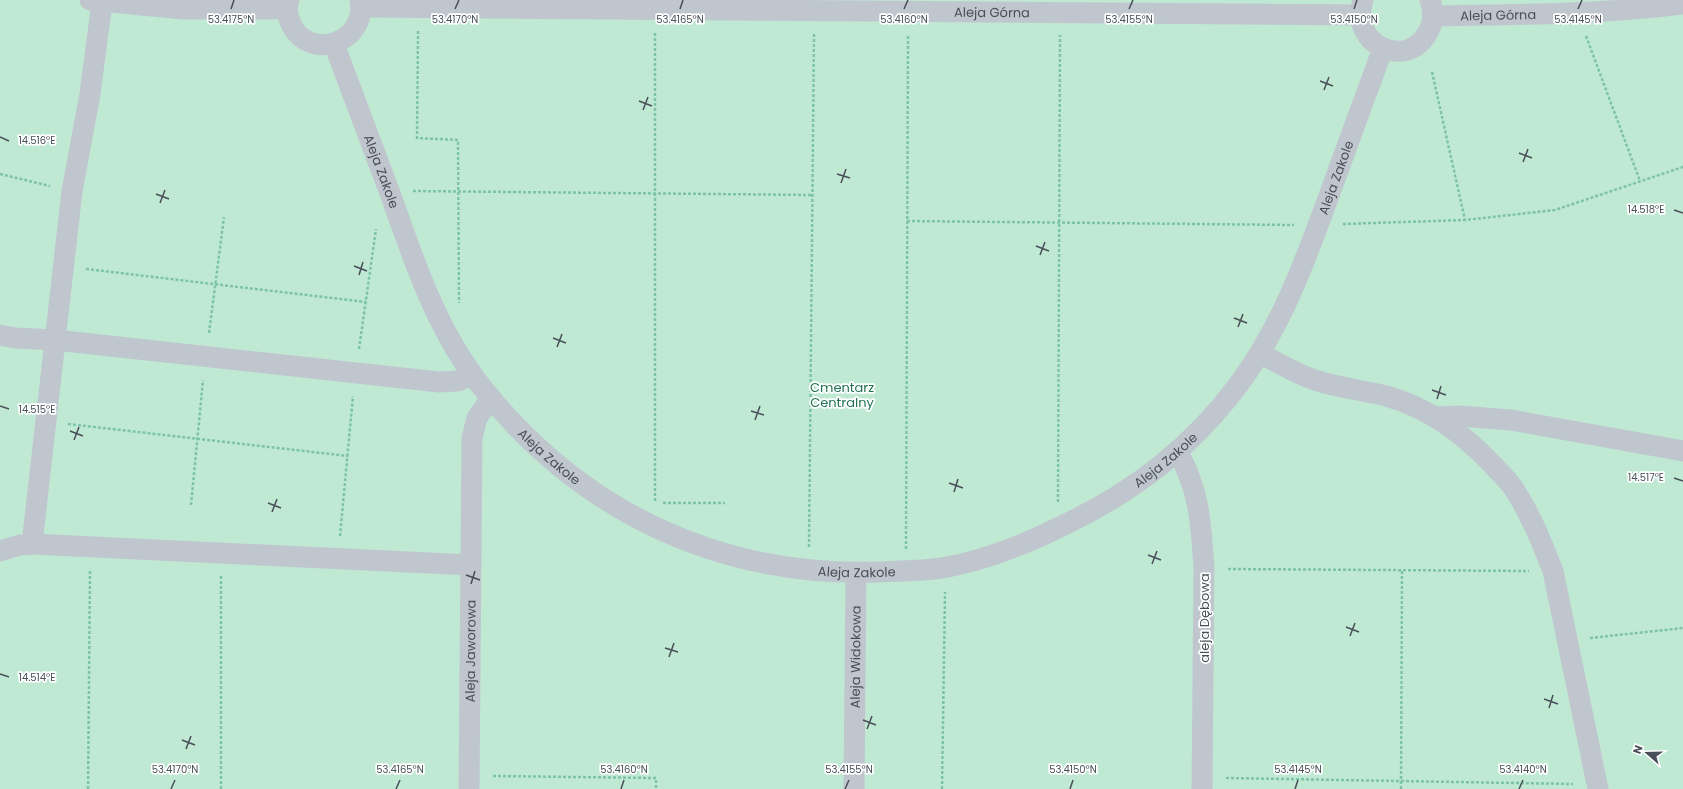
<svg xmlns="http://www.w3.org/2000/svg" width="1683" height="789" font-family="Poppins,sans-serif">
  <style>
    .park { fill: #c0e9d4 }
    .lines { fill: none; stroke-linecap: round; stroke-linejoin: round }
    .path { stroke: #7cc3a8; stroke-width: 2.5; stroke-dasharray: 3 2; stroke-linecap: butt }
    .pedestrian { stroke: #c0c6ce; stroke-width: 21 }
    .ticks { fill: none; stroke: #484f58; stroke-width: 1.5 }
    .labels { text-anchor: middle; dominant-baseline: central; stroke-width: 3.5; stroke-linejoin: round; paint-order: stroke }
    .street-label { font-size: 13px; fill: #484f58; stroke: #fff }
    .park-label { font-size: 13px; fill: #217152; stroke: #fff }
    .ticks-label { font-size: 10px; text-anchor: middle; fill: #484f58; stroke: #fff; stroke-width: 3.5; stroke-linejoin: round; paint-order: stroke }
  </style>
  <rect width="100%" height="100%" fill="#f0eeed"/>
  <!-- park -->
  <rect class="park" x="0" y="0" width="1683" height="789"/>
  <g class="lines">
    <!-- path -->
    <g class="path">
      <polyline points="418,31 417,138 458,140 459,303"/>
      <polyline points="1586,36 1640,181"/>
      <polyline points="1432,72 1465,220"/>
      <polyline points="0,174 50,186"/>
      <polyline points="413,191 813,195"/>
      <polyline points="907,221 1294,225"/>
      <polyline points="1343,224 1465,220 1555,210 1683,167"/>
      <polyline points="86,269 366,302"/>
      <polyline points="209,333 224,217"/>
      <polyline points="359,349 376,229"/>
      <polyline points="68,424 348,456"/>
      <polyline points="655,501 655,32"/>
      <polyline points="1058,502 1060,35"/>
      <polyline points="663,503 725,503"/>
      <polyline points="191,505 203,380"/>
      <polyline points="340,536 353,396"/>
      <polyline points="809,547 814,34"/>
      <polyline points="906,549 908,34"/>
      <polyline points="1228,569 1529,571"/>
      <polyline points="221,576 221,789"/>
      <polyline points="1590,638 1683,628"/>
      <polyline points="493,776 656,778 656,789"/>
      <polyline points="1226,778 1573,784"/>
      <polyline points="88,789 90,570"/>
      <polyline points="942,789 945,592"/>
      <polyline points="1401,789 1402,570"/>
    </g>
    <!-- pedestrian -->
    <g class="pedestrian">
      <polyline points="90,0 183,9 287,9"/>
      <path d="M289,0C286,8 288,17 291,24C310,63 368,42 360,0"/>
      <path d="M1363,0C1348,44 1407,72 1428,32C1434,22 1434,11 1430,0"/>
      <path id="s1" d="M361,7L1360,15"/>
      <path id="s2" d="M1433,16C1517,14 1600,15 1683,4"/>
      <path id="s3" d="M334,44C353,94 372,145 391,196C414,261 437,331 481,386C580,511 718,577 877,572C899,571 921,571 942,568C985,561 1026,544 1064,525C1135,491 1192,447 1239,384C1280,329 1304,264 1327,201C1346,150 1364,99 1383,48"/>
      <polyline points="0,335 16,338 55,340 439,382 458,381 472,374"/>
      <path d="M1260,353C1278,363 1296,374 1315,380C1338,388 1363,390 1386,396C1429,408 1461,432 1492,464C1499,472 1508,480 1514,489C1531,515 1542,543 1553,571L1598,789"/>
      <polyline points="1437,417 1459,416 1511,420 1683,451"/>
      <path d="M1178,452C1200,492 1201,524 1204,569L1202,789"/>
      <polyline points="32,544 72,191 90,94 102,2"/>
      <polyline points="0,551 20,545 32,544 471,565"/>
      <path id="s4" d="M469,789L472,438L477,418L491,398"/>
      <path id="s5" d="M854,789L856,573"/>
    </g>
  </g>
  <!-- ticks -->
  <path class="ticks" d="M231,9L234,0M455,9L459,0M680,9L683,0M904,9L908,0M1129,9L1133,0M1354,9L1357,0M1578,9L1582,0M1320,81L1333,86M1324,90L1329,77M639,101L652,106M643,110L648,97M0,137L9,141M1519,153L1532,158M1523,162L1528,149M837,174L850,178M841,183L846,169M156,194L169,199M160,203L165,190M1674,210L1683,213M1036,246L1049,251M1040,255L1045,242M354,266L367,271M359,275L363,262M1234,318L1247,323M1238,327L1243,314M553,338L566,343M557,347L562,334M1432,390L1446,395M1437,399L1441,386M0,406L9,409M751,411L764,415M755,420L760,406M70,431L83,436M74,440L79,427M1674,478L1683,481M949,483L963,488M954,492L958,479M268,503L281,508M272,512L277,499M1148,555L1161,560M1152,564L1157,551M466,575L480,580M471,584L475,571M1346,627L1359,632M1350,636L1355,623M665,648L678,652M669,657L674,643M0,674L9,677M1544,699L1558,704M1549,708L1553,695M863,720L876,725M867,729L872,716M182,740L195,745M186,749L191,736M171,789L175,780M396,789L400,780M621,789L624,780M845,789L849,780M1070,789L1073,780M1295,789L1298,780M1519,789L1523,780"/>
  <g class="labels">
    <!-- street labels -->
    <g class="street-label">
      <text stroke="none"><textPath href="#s1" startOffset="631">Aleja Górna</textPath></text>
      <text stroke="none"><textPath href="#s2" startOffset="65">Aleja Górna</textPath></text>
      <text stroke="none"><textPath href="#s3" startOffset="136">Aleja Zakole</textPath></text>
      <text stroke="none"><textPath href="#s3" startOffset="1479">Aleja Zakole</textPath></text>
      <text stroke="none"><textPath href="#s3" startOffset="472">Aleja Zakole</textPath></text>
      <text stroke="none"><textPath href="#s3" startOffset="1144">Aleja Zakole</textPath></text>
      <text stroke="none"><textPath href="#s3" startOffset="808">Aleja Zakole</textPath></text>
      <text transform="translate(1204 618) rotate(-90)">aleja Dębowa</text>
      <text stroke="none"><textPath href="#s4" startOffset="138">Aleja Jaworowa</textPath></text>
      <text stroke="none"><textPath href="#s5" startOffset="132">Aleja Widokowa</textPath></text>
    </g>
    <!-- park labels -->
    <g class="park-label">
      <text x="842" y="387">Cmentarz<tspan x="842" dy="15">Centralny</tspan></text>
    </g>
  </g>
  <g class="ticks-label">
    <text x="231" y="23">53.4175°N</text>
    <text x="455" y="23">53.4170°N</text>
    <text x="680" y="23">53.4165°N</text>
    <text x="904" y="23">53.4160°N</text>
    <text x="1129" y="23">53.4155°N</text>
    <text x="1578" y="23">53.4145°N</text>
    <text x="1354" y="23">53.4150°N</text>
    <text x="37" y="144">14.516°E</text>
    <text x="1646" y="213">14.518°E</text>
    <text x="37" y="413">14.515°E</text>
    <text x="1646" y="481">14.517°E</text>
    <text x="37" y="681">14.514°E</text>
    <text x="175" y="773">53.4170°N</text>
    <text x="400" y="773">53.4165°N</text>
    <text x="624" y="773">53.4160°N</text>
    <text x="849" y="773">53.4155°N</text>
    <text x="1073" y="773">53.4150°N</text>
    <text x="1298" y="773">53.4145°N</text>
    <text x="1523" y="773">53.4140°N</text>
  </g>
  <!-- north arrow -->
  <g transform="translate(1647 753) rotate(290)" stroke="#ffffff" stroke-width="3" paint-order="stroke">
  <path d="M0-3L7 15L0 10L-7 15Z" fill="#484f58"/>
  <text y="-6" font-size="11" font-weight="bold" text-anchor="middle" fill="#484f58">N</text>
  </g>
</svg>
